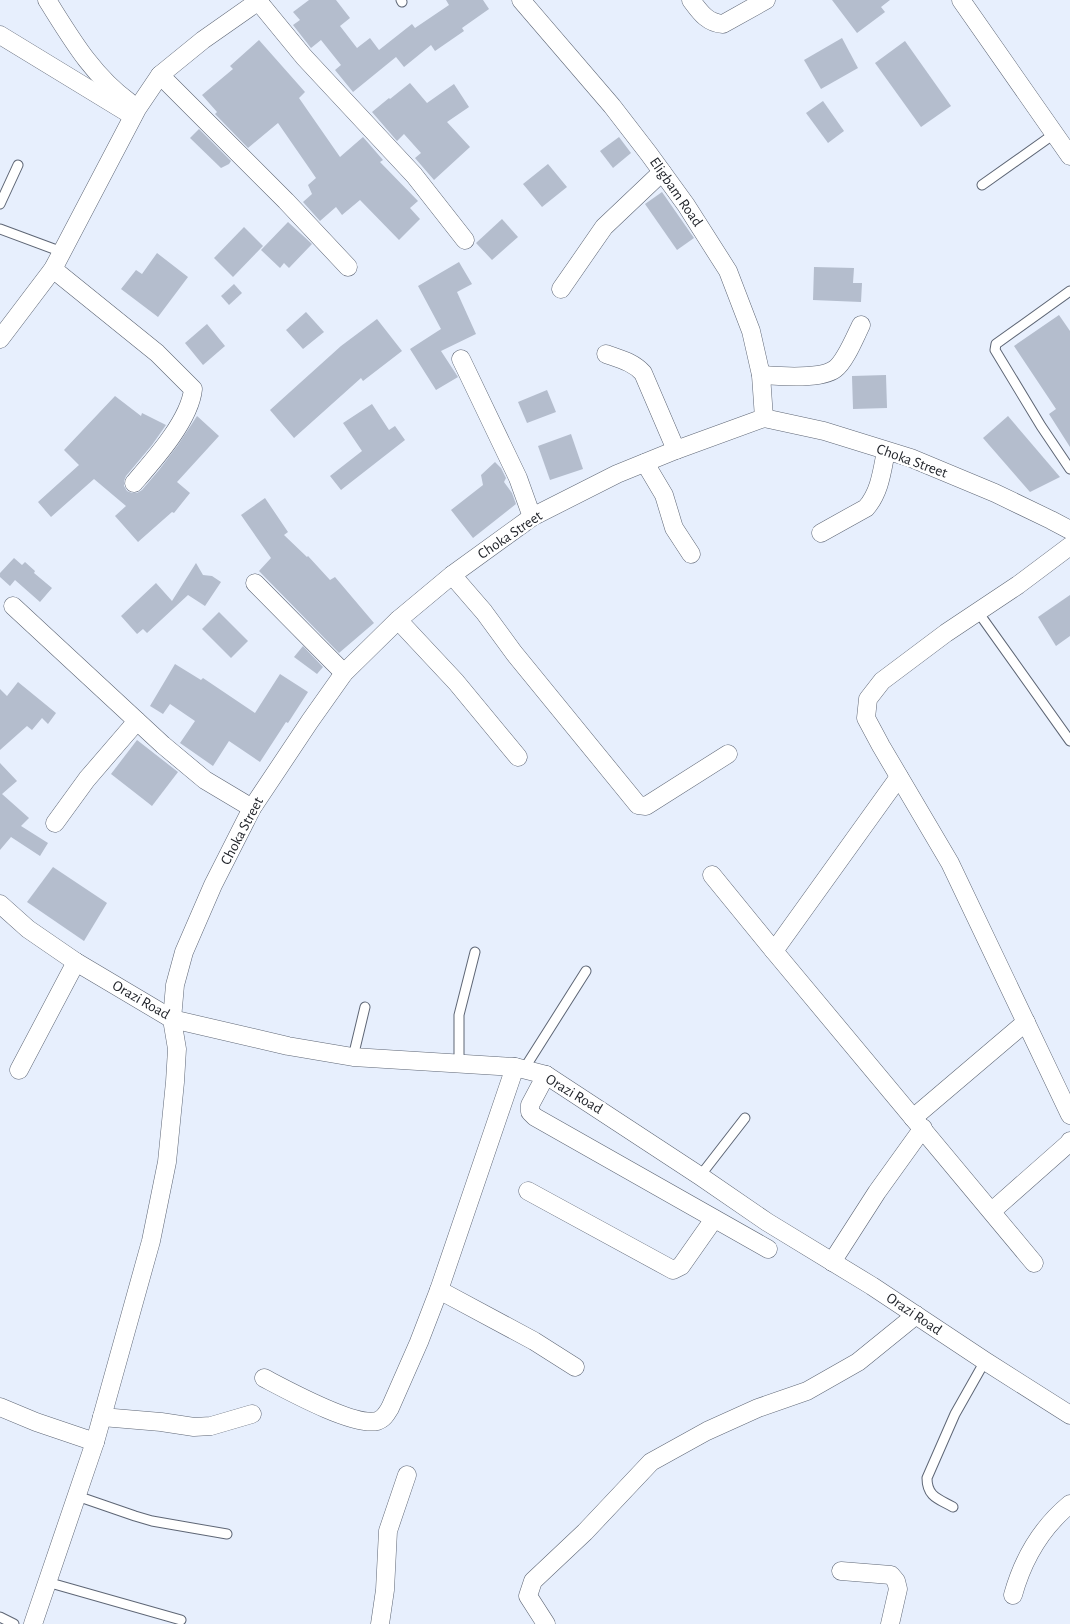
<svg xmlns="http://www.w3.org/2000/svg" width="1070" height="1624" font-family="'Alegreya Sans',sans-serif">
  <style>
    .building { fill: #b4bdcd }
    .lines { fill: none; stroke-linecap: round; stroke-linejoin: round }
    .service-casing { stroke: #5e6675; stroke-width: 11 }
    .minor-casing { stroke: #5e6675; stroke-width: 19 }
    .service { stroke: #fff; stroke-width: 9 }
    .minor { stroke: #fff; stroke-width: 18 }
    .labels { text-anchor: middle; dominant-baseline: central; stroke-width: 5; stroke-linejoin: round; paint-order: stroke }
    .street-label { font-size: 15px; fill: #21242a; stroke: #fff }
  </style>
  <rect width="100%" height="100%" fill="#e7effd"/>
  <!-- building -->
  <g class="building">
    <polygon points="309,0 336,0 350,18 340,26 357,48 370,38 379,50 412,24 415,28 449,5 446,0 483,0 489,9 462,28 464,31 435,51 431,45 404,67 396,57 353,92 335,70 341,65 321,40 311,48 293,25 300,20 293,12"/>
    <polygon points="832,0 890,0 881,7 885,12 857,33"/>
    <polygon points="842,38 858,68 821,89 804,60"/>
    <polygon points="259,40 305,92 299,98 340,157 363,137 383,160 380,162 418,201 410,208 420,219 399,240 360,200 342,215 336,207 320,221 303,202 312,194 308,185 316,178 278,123 248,148 215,114 217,112 202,95 233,69 230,66"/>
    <polygon points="905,41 951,106 921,127 875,63"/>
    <polygon points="410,83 427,103 454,84 469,107 447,122 470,147 434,180 415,158 421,153 404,134 397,141 372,112 389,98 390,99"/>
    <polygon points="823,101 844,131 828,143 806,113"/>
    <polygon points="199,129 231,161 229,164 221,168 190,138"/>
    <polygon points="619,137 631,153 613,168 600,151"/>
    <polygon points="548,164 567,187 542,207 523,184"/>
    <polygon points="662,192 694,238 677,250 645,204"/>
    <polygon points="502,219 518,237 492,260 476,243"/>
    <polygon points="288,222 312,244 289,268 284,263 280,268 261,250"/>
    <polygon points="244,227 263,246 233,277 214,258"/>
    <polygon points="157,253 188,277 158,317 121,289 136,270 142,274"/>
    <polygon points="459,262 472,284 457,292 476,334 441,351 458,377 436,390 410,349 441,329 418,286"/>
    <polygon points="814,267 854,268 853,283 862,283 861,302 813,300"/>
    <polygon points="234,284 242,293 229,305 221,296"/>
    <polygon points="306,312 324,332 303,349 286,330"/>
    <polygon points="1059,315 1070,331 1070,447 1049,414 1056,409 1014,346"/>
    <polygon points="377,319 402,351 363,381 361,378 294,438 270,410 341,346"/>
    <polygon points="207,324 225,346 203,365 185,343"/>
    <polygon points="886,375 887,408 853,409 852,376"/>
    <polygon points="547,390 556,412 527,423 518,402"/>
    <polygon points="115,396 141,416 142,413 166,425 152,445 126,476 124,481 124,486 127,491 132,493 137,493 142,490 159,470 178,445 197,416 219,436 177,482 190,493 174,513 172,512 138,542 115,516 126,506 94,479 51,517 38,502 79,465 64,450"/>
    <polygon points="372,404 389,430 395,426 405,440 341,490 330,476 362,451 343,423"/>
    <polygon points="1008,416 1060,477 1030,492 983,438"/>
    <polygon points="571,434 583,469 550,480 538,446"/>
    <polygon points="495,462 501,468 506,478 504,482 512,493 516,504 473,538 451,510 483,485 481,475"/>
    <polygon points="265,498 288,532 284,535 307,557 308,556 330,580 335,577 374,623 339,653 259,571 271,558 241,515"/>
    <polygon points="14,558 22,565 25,562 35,571 34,573 52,588 40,602 15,580 10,586 0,577 0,573"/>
    <polygon points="196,563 203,575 212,576 221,582 205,606 188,595 147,633 143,629 137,634 121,616 156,583 172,601"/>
    <polygon points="1070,595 1070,636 1056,646 1038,617"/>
    <polygon points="219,612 248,641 231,658 202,629"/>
    <polygon points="303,646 323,667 317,674 294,657"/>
    <polygon points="175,664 201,680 203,678 255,713 280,674 308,692 288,723 286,722 260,762 229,741 213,766 180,743 195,721 170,704 163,714 150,706"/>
    <polygon points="18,682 56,713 48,724 42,718 32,730 27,726 0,750 0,689 7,696"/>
    <polygon points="137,740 178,772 152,806 111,774"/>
    <polygon points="0,763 17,781 2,794 29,818 21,826 48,843 40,856 11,837 0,850"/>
    <polygon points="53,867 107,903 84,941 27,902"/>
  </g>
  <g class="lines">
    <!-- service casing -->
    <g class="service-casing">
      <g id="service">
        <polyline points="401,0 402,2"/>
        <polyline points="982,185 1054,134"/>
        <polyline points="0,204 18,165"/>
        <polyline points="0,229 62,252"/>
        <polyline points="1070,291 996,344 995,350 1041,426 1070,469"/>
        <polyline points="978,612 1070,741"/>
        <polyline points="353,1057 365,1007"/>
        <polyline points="459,1064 459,1015 475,952"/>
        <polyline points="524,1069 586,971"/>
        <polyline points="700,1176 745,1118"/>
        <polyline points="77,1496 135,1516 152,1521 227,1534"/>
        <path d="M953,1507C939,1499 927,1497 927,1478L955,1414L985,1361"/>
        <polyline points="47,1582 181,1620"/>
        <polyline points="0,1617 14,1624"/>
      </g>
    </g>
    <!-- minor casing -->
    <g class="minor-casing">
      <g id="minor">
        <path d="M47,0C71,38 92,75 129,102"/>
        <polyline points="521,0 612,106 649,154 686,205 728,271 751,331 761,375 764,418"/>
        <path d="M691,0C700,12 707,23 723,24L766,0"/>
        <polyline points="961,0 1070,156"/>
        <polyline points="258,1 304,57 414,175 465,240"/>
        <polyline points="0,35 133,116"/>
        <polyline points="160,75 286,201 348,267"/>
        <path d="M53,269L157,353L193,389C190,420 154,460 134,483"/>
        <polyline points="561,289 604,227 662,172"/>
        <polyline points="0,339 53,269 137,109 160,75 203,40 260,0"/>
        <path d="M606,354C620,359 633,362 643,373L676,450"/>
        <polyline points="461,359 518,478 532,517"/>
        <path d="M761,375C778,376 820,380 835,369C845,362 855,337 861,325"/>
        <polyline points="645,463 664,495 674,528 691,554"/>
        <path d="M821,533L866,508C880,492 882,471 886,451"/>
        <polyline points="1070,546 1018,585 946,633 882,681 868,699 866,718 881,746 950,863 1070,1115"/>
        <polyline points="452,575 484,612 514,653 638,805 646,806 728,754"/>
        <polyline points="255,583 344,673"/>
        <polyline points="13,606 163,745 205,780 252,808"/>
        <polyline points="398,620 456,682 518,757"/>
        <polyline points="899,777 774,951 1034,1263"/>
        <polyline points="55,823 87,779 137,721"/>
        <polyline points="712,875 774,951"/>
        <polyline points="0,904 28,929 76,962 172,1019 288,1046 353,1057 515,1067 546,1075 700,1176 767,1222 872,1286 985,1361 1070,1415"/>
        <polyline points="19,1070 76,962"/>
        <polyline points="546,1075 530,1105 530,1112 535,1117 768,1249"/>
        <polyline points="913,1118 1026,1022"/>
        <polyline points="528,1191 673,1270 681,1266 714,1219"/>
        <polyline points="992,1211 1069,1143 1070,1141"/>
        <polyline points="832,1262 877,1192 923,1128"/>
        <polyline points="439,1290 534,1341 575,1367"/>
        <path d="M264,1378C287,1390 354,1427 377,1421C384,1419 387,1413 390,1408L419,1342L439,1290L515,1067"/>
        <polyline points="0,1407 36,1422 95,1442"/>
        <polyline points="102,1417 161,1422 194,1427 211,1426 252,1414"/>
        <polyline points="841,1571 891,1575 896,1581 898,1589 890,1624"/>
        <path d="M1013,1595C1023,1559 1041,1528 1070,1504"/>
        <polyline points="33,1624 95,1442 151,1241 167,1162 175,1082 177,1049 172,1019 175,985 184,952 213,885 252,808 310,721 344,673 398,620 452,575 532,517 617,474 676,450 764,418 824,431 911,458 995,493 1051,520 1070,530"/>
        <polyline points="380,1624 385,1590 388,1531 407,1475"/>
        <polyline points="546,1624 528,1596 533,1581 585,1532 651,1462 707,1431 758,1408 807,1391 858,1362 916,1315"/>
      </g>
    </g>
    <!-- service -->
    <use href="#service" class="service"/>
    <!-- minor -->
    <use href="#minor" class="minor"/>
  </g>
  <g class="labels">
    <!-- street labels -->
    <g class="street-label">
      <text transform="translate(676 192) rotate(55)">Eligbam Road</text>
      <text transform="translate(912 461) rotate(20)">Choka Street</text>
      <text transform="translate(510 535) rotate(-34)">Choka Street</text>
      <text transform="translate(242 831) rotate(-62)">Choka Street</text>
      <text transform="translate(141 1000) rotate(30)">Orazi Road</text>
      <text transform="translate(574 1094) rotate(31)">Orazi Road</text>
      <text transform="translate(914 1314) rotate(34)">Orazi Road</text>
    </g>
  </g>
</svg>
